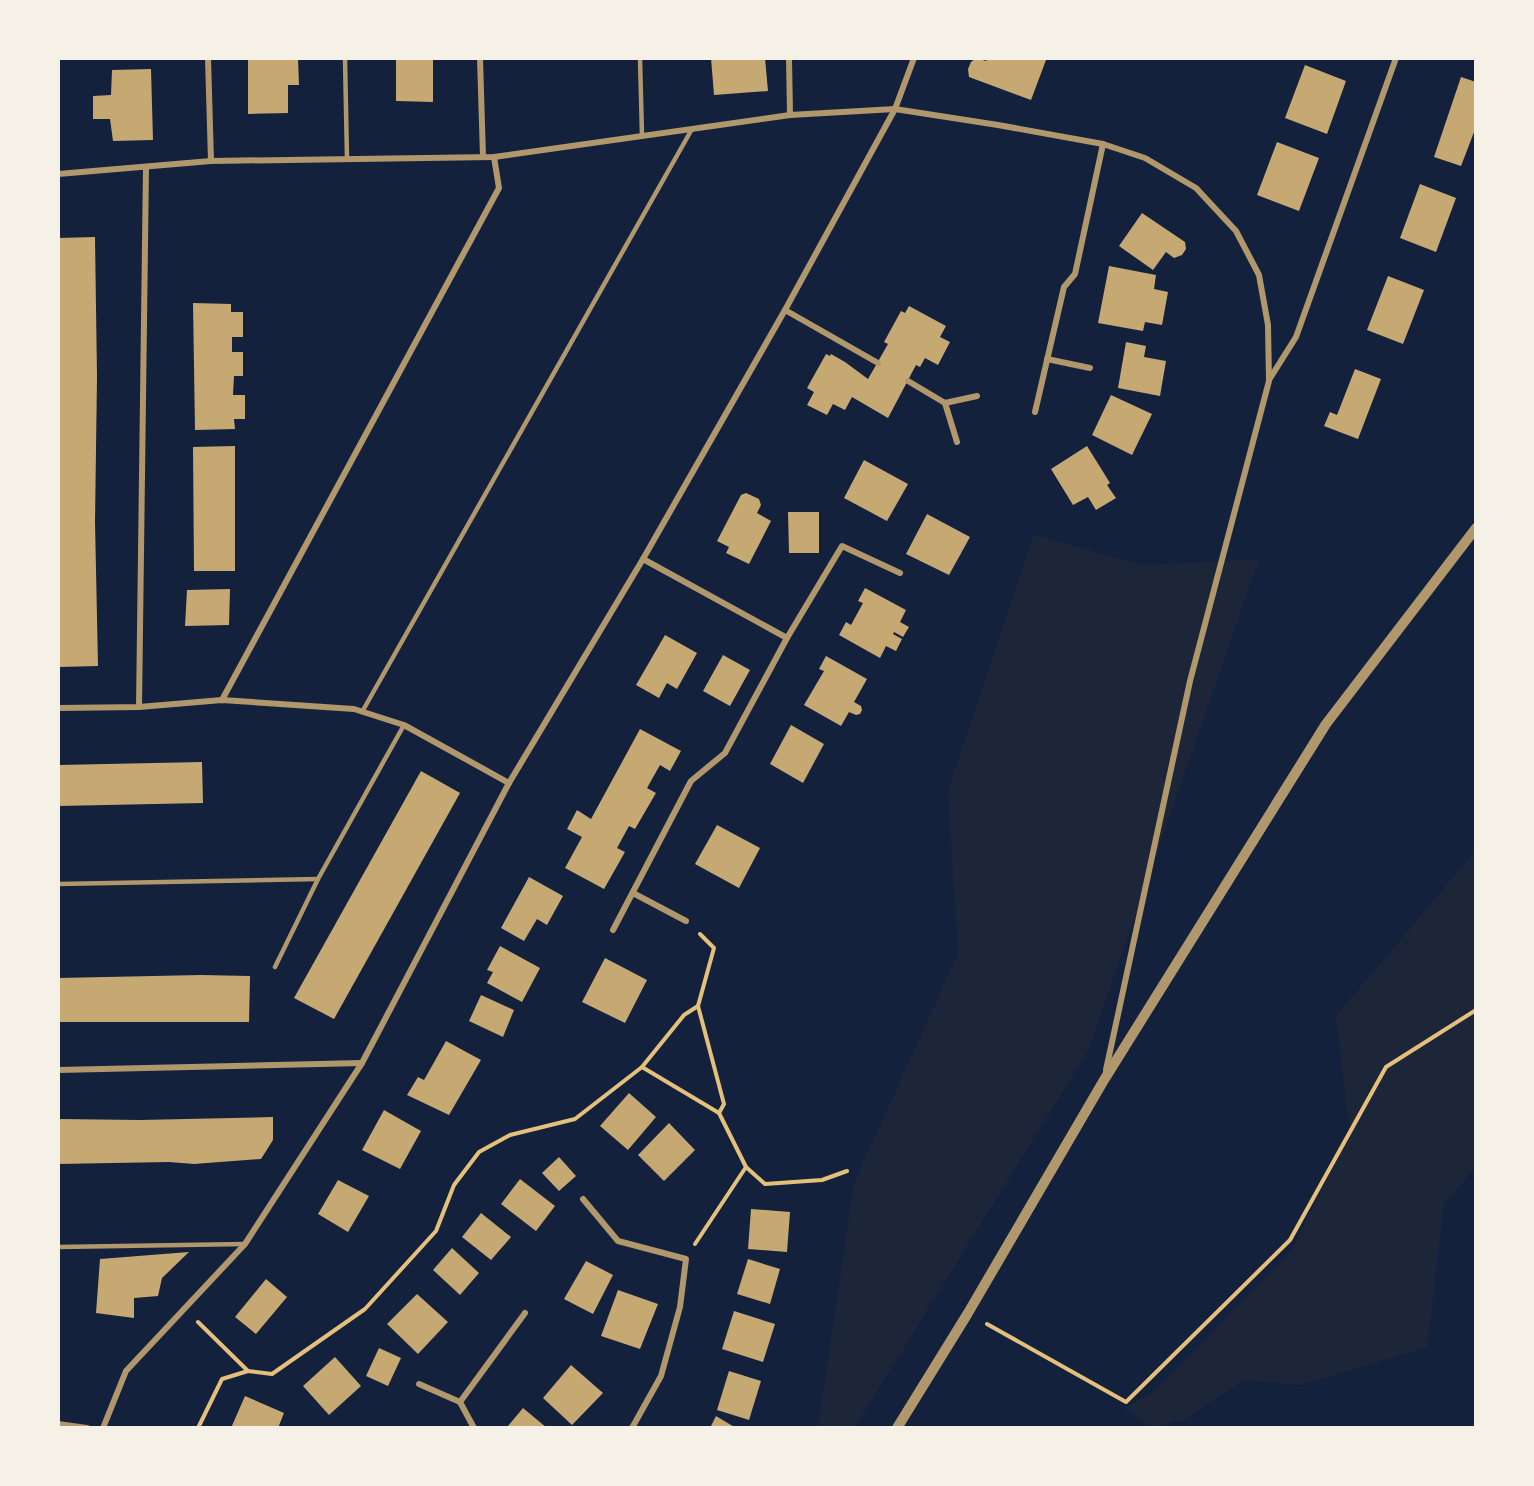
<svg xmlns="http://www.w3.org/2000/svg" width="1534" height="1486" font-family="'Fira Sans Condensed',sans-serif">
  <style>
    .green { fill: #1d2539 }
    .building { fill: #c6a872 }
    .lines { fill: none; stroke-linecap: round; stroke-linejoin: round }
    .path { stroke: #e5c07b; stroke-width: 4 }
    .service { stroke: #b1986c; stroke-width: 4.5 }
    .minor { stroke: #b1986c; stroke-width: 6 }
    .tertiary { stroke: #b1986c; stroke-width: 10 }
  </style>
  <rect width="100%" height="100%" fill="#14213d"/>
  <!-- green -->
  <g class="green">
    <polygon points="1034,535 1143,565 1259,559 1088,1051 855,1427 818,1428 854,1183 958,954 948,790"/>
    <polygon points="1475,851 1475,1168 1444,1204 1427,1347 1301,1385 1244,1380 1182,1421 1150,1427 1125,1408 1153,1392 1291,1251 1350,1135 1336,1016"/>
  </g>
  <!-- building -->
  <g class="building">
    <polygon points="248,58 298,58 299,85 288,85 288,113 248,114"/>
    <polygon points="396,58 433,58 433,102 396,101"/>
    <polygon points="711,58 765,58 768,91 714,95"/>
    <polygon points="976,58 986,61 987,58 1046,60 1031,100 969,77 968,69 971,62"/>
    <polygon points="1305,65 1346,81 1327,134 1285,118"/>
    <polygon points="151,69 153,140 113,141 110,119 93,119 93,96 111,95 112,70"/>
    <polygon points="1461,77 1476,82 1476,127 1461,166 1434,157"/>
    <polygon points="1277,142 1319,158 1299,211 1257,195"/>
    <polygon points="1420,184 1456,198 1436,252 1400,238"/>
    <polygon points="1142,213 1185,242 1186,249 1182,255 1174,258 1166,252 1153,270 1119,246"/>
    <polygon points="95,237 97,377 95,522 98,666 59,667 58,238"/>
    <polygon points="1109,266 1156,275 1154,289 1168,292 1162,325 1145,322 1143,331 1098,323"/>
    <polygon points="1388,276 1424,290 1403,344 1367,330"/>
    <polygon points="193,303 231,304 231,312 243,312 243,337 232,337 232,352 243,352 243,376 234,376 233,395 245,395 245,419 234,419 235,429 195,430"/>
    <polygon points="909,306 946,326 940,337 950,342 938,365 925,358 920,367 916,365 888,418 852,397 845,410 833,404 827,415 807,405 814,392 807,388 826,354 830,356 831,354 845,362 868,379 888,344 884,342 901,311 905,313"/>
    <polygon points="1126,342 1146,346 1144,357 1166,361 1160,396 1118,388"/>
    <polygon points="1355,369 1381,379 1358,439 1324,426 1330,412 1337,415"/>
    <polygon points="1111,395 1152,414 1132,455 1092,435"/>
    <polygon points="235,446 235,571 194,571 193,447"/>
    <polygon points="1087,446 1110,483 1107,485 1116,498 1096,510 1088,497 1073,505 1051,469"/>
    <polygon points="864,460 908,484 887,521 844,498"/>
    <polygon points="746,493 759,499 761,505 757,513 771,521 749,564 726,553 729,547 717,541 741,495"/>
    <polygon points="788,512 819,512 819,553 789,553"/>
    <polygon points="927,514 970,537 949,575 906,554"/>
    <polygon points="865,588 906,610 900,622 909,627 903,637 894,632 893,634 902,639 896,651 886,646 880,658 839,635 846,622 851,625 863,603 858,601"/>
    <polygon points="230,589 229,625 185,626 187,590"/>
    <polygon points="665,635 697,653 677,689 667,683 659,698 636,685"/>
    <polygon points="723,655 750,670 730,706 703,691"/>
    <polygon points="826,656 867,679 854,702 861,706 862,710 860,714 856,715 849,712 841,726 804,705 824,671 819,669"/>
    <polygon points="791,725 824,744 803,783 770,764"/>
    <polygon points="640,729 681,751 670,771 660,765 647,788 656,793 635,829 629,826 617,848 625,852 604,889 565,868 582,837 567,829 577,810 591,819"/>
    <polygon points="202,762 203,803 58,806 58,765"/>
    <polygon points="421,771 460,793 334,1019 294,998"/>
    <polygon points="717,825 760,848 739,888 695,864"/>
    <polygon points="529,877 563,896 547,925 537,919 524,941 501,928"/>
    <polygon points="500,946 540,968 522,1002 487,983 493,972 487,970"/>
    <polygon points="605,958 647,980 625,1023 582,1002"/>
    <polygon points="201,975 250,976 249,1022 58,1022 58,978"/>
    <polygon points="481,995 514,1010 503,1037 469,1021"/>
    <polygon points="446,1041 481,1060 449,1115 407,1095 418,1077 424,1080"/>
    <polygon points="629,1093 656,1117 628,1150 600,1126"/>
    <polygon points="384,1110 421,1131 400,1169 362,1150"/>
    <polygon points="273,1117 273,1140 261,1159 194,1164 169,1162 58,1164 58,1119 140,1120"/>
    <polygon points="669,1123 695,1150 664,1181 638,1155"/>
    <polygon points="559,1157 576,1176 559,1191 542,1173"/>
    <polygon points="520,1179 555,1206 536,1231 501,1204"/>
    <polygon points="338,1180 369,1196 348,1232 318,1214"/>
    <polygon points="751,1209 790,1212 787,1252 748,1249"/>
    <polygon points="481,1213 511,1237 491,1260 462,1237"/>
    <polygon points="452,1248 479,1273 460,1295 433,1270"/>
    <polygon points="189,1252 162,1278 158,1296 134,1298 134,1318 96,1313 100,1259"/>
    <polygon points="748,1259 780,1269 770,1304 737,1294"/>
    <polygon points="586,1261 613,1275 593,1314 564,1299"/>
    <polygon points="266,1279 287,1297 256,1334 235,1317"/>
    <polygon points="618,1290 658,1304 640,1349 601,1336"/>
    <polygon points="417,1294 448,1322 418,1354 387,1324"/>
    <polygon points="734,1311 775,1324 763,1362 722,1349"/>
    <polygon points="379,1348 401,1358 388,1386 366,1376"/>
    <polygon points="335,1357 361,1386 329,1415 303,1386"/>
    <polygon points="571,1365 603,1393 572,1425 543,1398"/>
    <polygon points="729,1371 761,1381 749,1420 717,1410"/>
    <polygon points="245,1396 284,1413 278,1428 231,1428"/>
    <polygon points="523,1408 547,1428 509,1428 508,1426"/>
    <polygon points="716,1416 736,1428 710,1428"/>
  </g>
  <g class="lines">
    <!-- path -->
    <g class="path">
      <polyline points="698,1006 724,1104 719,1113"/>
      <polyline points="642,1067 719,1113 746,1167 765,1184 822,1180 847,1171"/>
      <polyline points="695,1244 746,1167"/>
      <polyline points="198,1322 248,1371 272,1374 365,1309 436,1231 454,1185 479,1152 510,1135 575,1119 642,1067 684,1015 698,1006 714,948 700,934"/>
      <polyline points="987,1324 1126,1402 1290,1240 1386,1067 1476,1010"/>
      <polyline points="198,1428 222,1379 248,1371"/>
    </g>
    <!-- service -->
    <g class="service">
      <polyline points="345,58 347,159"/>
      <polyline points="640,58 642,136"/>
      <polyline points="362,712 692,129"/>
      <polyline points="58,884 318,879"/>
      <polyline points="275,967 318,879 404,725"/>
      <polyline points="58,1247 245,1244"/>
    </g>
    <!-- minor -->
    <g class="minor">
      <polyline points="208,58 211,161"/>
      <polyline points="480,58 483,157"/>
      <polyline points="789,58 790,115"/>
      <polyline points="58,174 211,161 494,157 790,115 895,109 998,125 1103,144 1145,158 1196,188 1236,231 1259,275 1268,325 1269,381 1190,681 1106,1070"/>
      <polyline points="785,310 878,363"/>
      <polyline points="1047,359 1090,368"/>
      <polyline points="1269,380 1296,337 1396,58"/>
      <polyline points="908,381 945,403 977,396"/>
      <polyline points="945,403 957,442"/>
      <polyline points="1035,412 1064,287 1075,274 1103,144"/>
      <polyline points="643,559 787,638"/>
      <polyline points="222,700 499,188 494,157"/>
      <polyline points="139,707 146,167"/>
      <polyline points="58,708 139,707 222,700 354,709 404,725 509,783"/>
      <polyline points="633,893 686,921"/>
      <polyline points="613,930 691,781 725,753 787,638 842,546 900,573"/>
      <polyline points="58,1070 362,1063"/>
      <polyline points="583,1199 618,1241 686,1259 680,1307 661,1376 632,1428"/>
      <polyline points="419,1384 460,1402"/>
      <polyline points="58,1424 87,1428"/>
      <polyline points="103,1428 126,1371 245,1244 362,1063 509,783 643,559 785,310 895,109 914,58"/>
      <polyline points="474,1428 460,1402 525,1313"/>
    </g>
    <!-- tertiary -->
    <polyline class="tertiary" points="897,1428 968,1313 1104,1080 1326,724 1476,528"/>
  </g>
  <!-- border -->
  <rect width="1534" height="1486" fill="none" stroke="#f6f1e7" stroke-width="120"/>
</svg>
